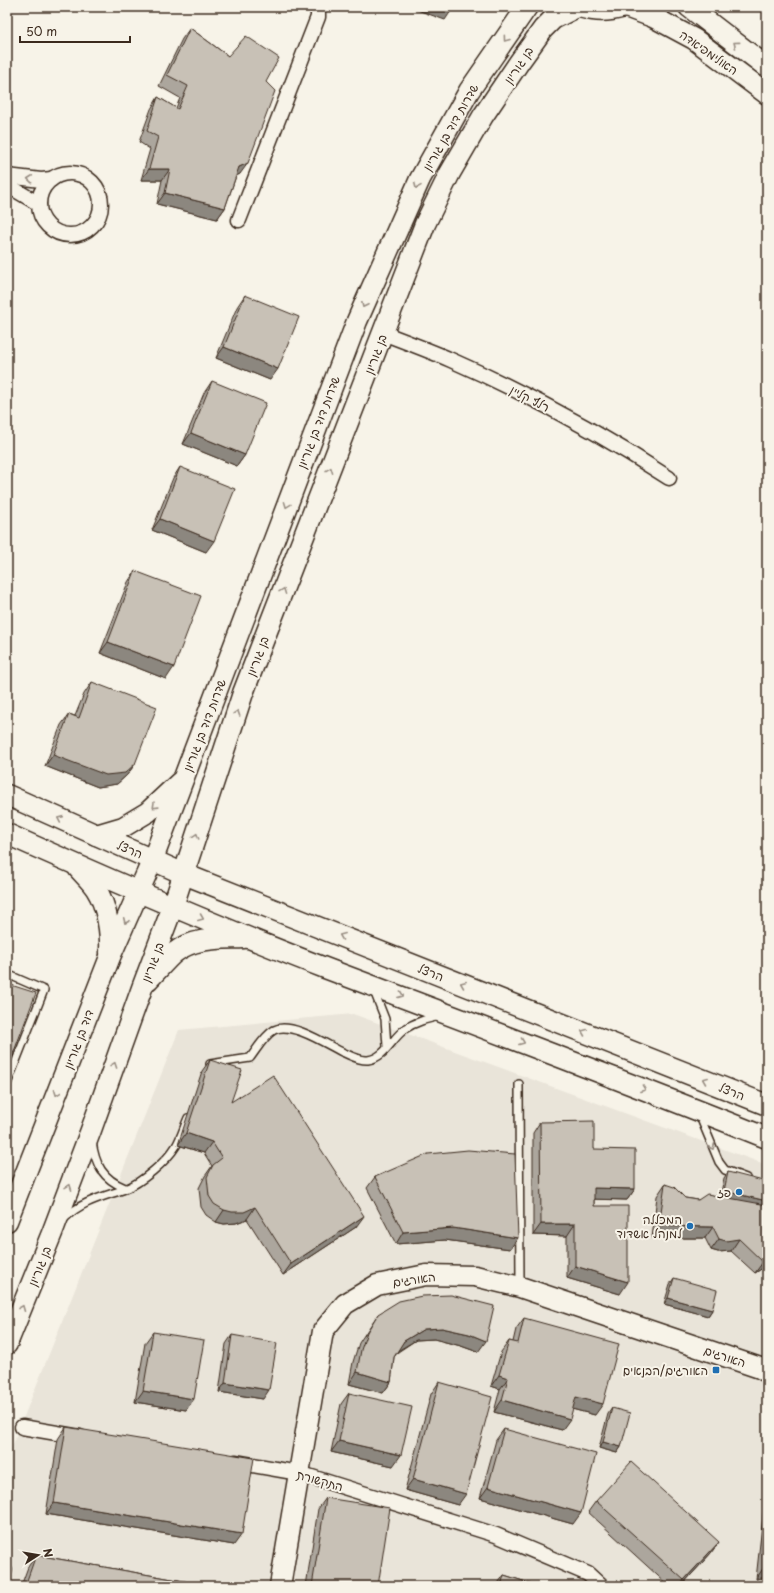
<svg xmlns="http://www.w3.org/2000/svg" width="774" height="1593" font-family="'Playpen Sans','Playpen Sans Hebrew',sans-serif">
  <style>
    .built { fill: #e9e4d9 }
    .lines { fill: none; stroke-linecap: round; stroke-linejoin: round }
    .lane-casing { stroke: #3b2a1e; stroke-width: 10 }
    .street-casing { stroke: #3b2a1e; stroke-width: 17 }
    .secondary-casing { stroke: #3b2a1e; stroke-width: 23 }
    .lane { stroke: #f7f3e8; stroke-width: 7 }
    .street { stroke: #f7f3e8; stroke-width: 14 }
    .secondary { stroke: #f7f3e8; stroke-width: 20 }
    .wall { fill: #aca69d; stroke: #3b2a1e }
    .shaded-wall { fill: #8c877f; stroke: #3b2a1e }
    .building { fill: #c8c1b6; stroke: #3b2a1e }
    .oneway { stroke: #998e83 }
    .poi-dot { fill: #1f6fb2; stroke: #f7f3e8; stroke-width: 1.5 }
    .labels { text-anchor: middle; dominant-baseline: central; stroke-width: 4; stroke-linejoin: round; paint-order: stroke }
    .street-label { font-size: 12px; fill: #3b2a1e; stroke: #f7f3e8 }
    .poi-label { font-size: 12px; fill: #3b2a1e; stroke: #f7f3e8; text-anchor: end }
  </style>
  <rect width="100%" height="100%" fill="#f7f3e8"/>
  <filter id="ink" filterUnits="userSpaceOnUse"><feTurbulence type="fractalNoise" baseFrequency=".025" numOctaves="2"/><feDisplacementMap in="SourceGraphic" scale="8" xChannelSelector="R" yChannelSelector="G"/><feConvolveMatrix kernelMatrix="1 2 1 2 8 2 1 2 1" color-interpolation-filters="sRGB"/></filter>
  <g filter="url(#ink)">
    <!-- built -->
    <polygon class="built" points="353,1014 767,1165 767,1586 7,1586 7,1459 179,1030"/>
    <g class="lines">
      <!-- lane casing -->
      <g class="lane-casing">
        <g id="lane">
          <polyline points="7,974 44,990 7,1084"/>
          <polyline points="374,991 385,1019 387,1046"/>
          <path d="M210,1064L250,1058C257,1049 264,1036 274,1030C291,1021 326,1044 342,1052C350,1055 359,1061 368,1060C385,1058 392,1038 405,1029C415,1022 427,1019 439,1016"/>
          <polyline points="519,1084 520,1286"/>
          <polyline points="699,1114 719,1162 725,1170 746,1178"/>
          <path d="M92,1141C95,1165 103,1179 125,1188"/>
          <path d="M65,1218C82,1201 103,1197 125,1189C141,1183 167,1161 176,1146C181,1138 184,1127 188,1118"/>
          <polyline points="7,1568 8,1570 7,1574"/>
        </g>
      </g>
      <!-- street casing -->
      <g class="street-casing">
        <g id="street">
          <circle cx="70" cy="204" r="31"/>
          <polyline points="7,176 41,180 52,179"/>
          <polyline points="7,185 39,204"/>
          <polyline points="239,220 318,17 318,7"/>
          <path d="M383,333C406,342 428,350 451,360C526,393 600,433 669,478"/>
          <polyline points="22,1427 80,1437"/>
          <polyline points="235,1462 299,1473 496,1535 588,1574 601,1586"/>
        </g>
      </g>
      <!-- secondary casing -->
      <g class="secondary-casing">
        <g id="secondary">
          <path d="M579,7C597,12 607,12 625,7"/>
          <polyline points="626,7 653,17 694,39 767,94"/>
          <polyline points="689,7 767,67"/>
          <polyline points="7,795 184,874 767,1105"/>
          <path d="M7,834C112,881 218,927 325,968C473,1024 621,1079 767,1138"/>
          <polyline points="96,835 123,827 148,812 180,782"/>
          <path d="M78,868C84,875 91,881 96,889C107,906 111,933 110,953"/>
          <path d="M148,980C157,971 165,961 174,953C194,937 220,939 244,938"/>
          <polyline points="7,1221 110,957 153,859 357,321 420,179 469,91 527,7"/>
          <polyline points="7,1344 52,1233 91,1130 142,988 173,906 243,693 425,224 450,173 483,116 520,61 543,29 553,19 577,7"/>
          <polyline points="280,1586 323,1331 345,1304 377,1285 426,1275 475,1276 520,1287 760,1368 767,1372"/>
        </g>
      </g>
      <!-- lane -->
      <use href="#lane" class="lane"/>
      <!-- street -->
      <use href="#street" class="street"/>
      <!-- secondary -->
      <use href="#secondary" class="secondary"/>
    </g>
    <!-- wall -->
    <g class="wall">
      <polygon points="190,28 228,56 266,82 240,174 236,176 225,208 217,219 157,204 162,180 141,180 150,149 139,142 151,109 158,97 176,108 180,98 159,86 182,39"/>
      <polygon points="245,295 270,380 216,358 237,307"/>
      <polygon points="212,381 245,455 237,466 183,444 204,393"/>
      <polygon points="180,467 206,552 152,530 173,478"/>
      <polygon points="135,571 166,679 100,653 128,582"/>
      <polygon points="92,682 135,764 127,775 117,784 98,787 45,766 61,725 69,714 75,716 84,694"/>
      <polygon points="210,1060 231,1102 356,1227 283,1275 247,1219 236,1223 224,1224 216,1222 206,1215 201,1207 199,1188 205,1176 212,1166 204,1153 178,1145 202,1071"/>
      <polygon points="540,1122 594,1149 635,1189 627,1200 594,1199 594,1206 620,1294 567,1278 567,1236 533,1235 533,1133"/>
      <polygon points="728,1172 766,1205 767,1205 767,1264 766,1266 755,1273 731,1251 718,1252 711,1250 705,1238 652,1238 657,1196 665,1184 685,1198 698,1200 720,1197 724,1178"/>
      <polygon points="375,1177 510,1249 445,1240 396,1244 367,1188"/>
      <polygon points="674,1278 712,1310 708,1316 664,1304 670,1284"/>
      <polygon points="378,1314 478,1352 461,1346 434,1339 416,1340 398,1352 394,1357 391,1382 383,1393 349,1384 353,1362 359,1343"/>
      <polygon points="524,1318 595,1415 572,1409 562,1430 494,1412 500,1389 491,1386 501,1352 509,1341 513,1342 516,1329"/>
      <polygon points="153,1332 186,1410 135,1402 145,1343"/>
      <polygon points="232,1335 263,1399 219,1392 226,1344"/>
      <polygon points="439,1382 458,1505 405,1490 431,1394"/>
      <polygon points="349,1393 393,1466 331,1452 341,1404"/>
      <polygon points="612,1408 621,1447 617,1453 599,1448 608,1414"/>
      <polygon points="66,1427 234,1545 46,1514 58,1439"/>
      <polygon points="504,1429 573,1524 480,1498 496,1440"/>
      <polygon points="767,1480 767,1577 756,1579"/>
      <polygon points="326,1498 378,1586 306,1586 318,1509"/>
      <polygon points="596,1501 711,1553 681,1586 669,1586 588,1512"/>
      <polygon points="36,1555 212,1586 21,1586 28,1567"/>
      <polygon points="504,1575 539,1586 496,1586"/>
    </g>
    <!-- shaded-wall -->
    <g class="shaded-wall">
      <polygon points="409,7 440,7 451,11 445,20"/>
      <polygon points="248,163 240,174 231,178 239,167"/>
      <polygon points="149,169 170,169 162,180 141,180"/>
      <polygon points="165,193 225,208 217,219 157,204"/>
      <polygon points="224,347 278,369 270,380 216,358"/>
      <polygon points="191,433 245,455 237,466 183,444"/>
      <polygon points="160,519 214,541 206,552 152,530"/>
      <polygon points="108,642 174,667 166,679 100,653"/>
      <polygon points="53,755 135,764 127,775 117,784 98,787 45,766"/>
      <polygon points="186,1133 212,1142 204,1153 178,1145"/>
      <polygon points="594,1188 635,1189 627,1200 586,1199"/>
      <polygon points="724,1191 767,1201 767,1203 764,1208 720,1197"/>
      <polygon points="255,1207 247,1219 236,1223 224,1224 216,1222 224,1210"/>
      <polygon points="364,1216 356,1227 283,1275 291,1264"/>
      <polygon points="541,1224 575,1224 567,1236 533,1235"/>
      <polygon points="659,1226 713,1227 705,1238 652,1238"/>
      <polygon points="453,1228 518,1238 510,1249 445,1240 396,1244 403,1232"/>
      <polygon points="719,1239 739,1239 731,1251 718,1252 711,1250"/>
      <polygon points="767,1259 767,1264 766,1266 755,1273 763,1262"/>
      <polygon points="575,1266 628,1282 620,1294 567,1278"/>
      <polygon points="668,1298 712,1310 708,1316 664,1304"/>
      <polygon points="442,1328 469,1334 486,1341 478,1352 461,1346 434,1339 416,1340 396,1352 404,1341 424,1329"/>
      <polygon points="357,1372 391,1382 383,1393 349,1384"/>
      <polygon points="499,1375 508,1378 500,1389 491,1386"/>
      <polygon points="225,1383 269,1390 263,1399 219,1392"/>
      <polygon points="143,1391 194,1399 186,1410 135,1402"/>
      <polygon points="576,1397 603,1404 595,1415 568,1408"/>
      <polygon points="502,1400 570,1419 562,1430 494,1412"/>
      <polygon points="339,1441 401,1455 393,1466 331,1452"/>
      <polygon points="603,1442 621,1447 617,1453 599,1448"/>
      <polygon points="413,1479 466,1494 458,1505 405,1490"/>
      <polygon points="488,1487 581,1513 573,1524 480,1498"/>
      <polygon points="54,1503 242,1534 234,1545 46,1514"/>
      <polygon points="719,1542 711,1553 681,1586 680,1586 684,1580"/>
      <polygon points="764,1567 767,1567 767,1577 756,1579"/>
    </g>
    <!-- building -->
    <g class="building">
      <polygon points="440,7 452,7 451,11"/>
      <polygon points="190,28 228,56 246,36 279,58 266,82 275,91 248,163 239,167 225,208 165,193 170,169 149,169 158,137 147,131 158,97 178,109 188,86 167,75"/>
      <polygon points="245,295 299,317 278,369 224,347"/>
      <polygon points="212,381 266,403 245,455 191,433"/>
      <polygon points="180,467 235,489 214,541 160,519"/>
      <polygon points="135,571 201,596 174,667 108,642"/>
      <polygon points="92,682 157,707 135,764 125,773 106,775 53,755 69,714 79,718"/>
      <polygon points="11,985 36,993 7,1070 7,993"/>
      <polygon points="210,1060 242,1070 231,1102 273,1075 364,1216 291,1264 255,1207 244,1212 232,1212 224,1210 214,1204 209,1196 207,1177 213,1165 222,1158 212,1142 186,1133"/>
      <polygon points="594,1121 594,1149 635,1150 635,1189 594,1188 594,1206 628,1206 628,1282 575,1266 575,1224 541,1224 540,1122"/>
      <polygon points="468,1150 515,1154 518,1238 453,1228 403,1232 375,1177 428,1154"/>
      <polygon points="728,1172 767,1182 767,1201 724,1191"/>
      <polygon points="665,1184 674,1187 685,1198 698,1200 707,1194 767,1205 767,1259 763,1262 739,1239 726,1241 719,1239 713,1227 659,1226"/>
      <polygon points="674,1278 717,1290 712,1310 668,1298"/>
      <polygon points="451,1295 494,1306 486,1341 469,1334 442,1328 424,1329 404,1341 394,1357 391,1382 357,1372 361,1350 367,1332 378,1314 399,1301 422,1296"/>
      <polygon points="524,1318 619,1344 603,1404 576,1397 570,1419 502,1400 508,1378 499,1375 509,1341 518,1343"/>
      <polygon points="153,1332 204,1340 194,1399 143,1391"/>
      <polygon points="232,1335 277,1343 269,1390 225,1383"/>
      <polygon points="439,1382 492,1397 466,1494 413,1479"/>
      <polygon points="349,1393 412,1407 401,1455 339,1441"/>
      <polygon points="612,1408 630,1413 621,1447 603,1442"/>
      <polygon points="66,1427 254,1458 242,1534 54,1503"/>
      <polygon points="504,1429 596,1454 581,1513 488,1487"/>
      <polygon points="631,1462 719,1542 684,1580 596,1501"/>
      <polygon points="326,1498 390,1508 378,1586 312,1586"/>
      <polygon points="767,1541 767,1567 764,1567"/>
      <polygon points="36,1555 212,1586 25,1586"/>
      <polygon points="504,1575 539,1586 501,1586"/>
    </g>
    <!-- one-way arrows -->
    <defs><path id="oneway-chevron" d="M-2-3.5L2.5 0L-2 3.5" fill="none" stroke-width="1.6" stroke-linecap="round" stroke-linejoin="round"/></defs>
    <g class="oneway">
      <use href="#oneway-chevron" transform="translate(506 39) rotate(126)"/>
      <use href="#oneway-chevron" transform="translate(736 44) rotate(-143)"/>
      <use href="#oneway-chevron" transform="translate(30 179) rotate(-174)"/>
      <use href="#oneway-chevron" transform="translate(417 186) rotate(114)"/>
      <use href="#oneway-chevron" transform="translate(364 305) rotate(115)"/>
      <use href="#oneway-chevron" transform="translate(330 470) rotate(-69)"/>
      <use href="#oneway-chevron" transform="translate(287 505) rotate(111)"/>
      <use href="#oneway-chevron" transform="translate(283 591) rotate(-69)"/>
      <use href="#oneway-chevron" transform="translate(237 713) rotate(-72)"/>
      <use href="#oneway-chevron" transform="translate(155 806) rotate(136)"/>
      <use href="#oneway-chevron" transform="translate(60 819) rotate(-156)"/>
      <use href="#oneway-chevron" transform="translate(196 836) rotate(-72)"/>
      <use href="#oneway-chevron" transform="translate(201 918) rotate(22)"/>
      <use href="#oneway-chevron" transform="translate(126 921) rotate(115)"/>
      <use href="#oneway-chevron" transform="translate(342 936) rotate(-158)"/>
      <use href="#oneway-chevron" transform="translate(463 984) rotate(-158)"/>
      <use href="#oneway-chevron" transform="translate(401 995) rotate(21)"/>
      <use href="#oneway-chevron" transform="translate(584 1032) rotate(-158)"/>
      <use href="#oneway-chevron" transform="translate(522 1042) rotate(21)"/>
      <use href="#oneway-chevron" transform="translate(114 1065) rotate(-70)"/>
      <use href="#oneway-chevron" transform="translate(705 1080) rotate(-158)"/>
      <use href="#oneway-chevron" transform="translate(643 1089) rotate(21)"/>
      <use href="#oneway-chevron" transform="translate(57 1093) rotate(111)"/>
      <use href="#oneway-chevron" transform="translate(712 1147) rotate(67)"/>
      <use href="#oneway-chevron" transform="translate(69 1187) rotate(-69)"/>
      <use href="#oneway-chevron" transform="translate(22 1308) rotate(-68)"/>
    </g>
  </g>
  <!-- markers -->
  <g class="poi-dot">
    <circle cx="739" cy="1192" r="4"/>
    <circle cx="690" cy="1226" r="4"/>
    <rect x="712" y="1366" width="8" height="8" rx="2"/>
  </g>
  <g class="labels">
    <!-- street labels -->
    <g class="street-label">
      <text transform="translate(709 52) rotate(35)">האולימפיאדה</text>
      <text transform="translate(518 65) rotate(-56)">בן גוריון</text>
      <text transform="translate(450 127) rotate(-60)">שדרות דוד בן גוריון</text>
      <text transform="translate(375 354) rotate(-69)">בן גוריון</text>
      <text transform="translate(530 398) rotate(27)">רלף קליין</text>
      <text transform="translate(318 422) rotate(-69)">שדרות דוד בן גוריון</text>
      <text transform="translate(257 656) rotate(-69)">בן גוריון</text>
      <text transform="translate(204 725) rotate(-69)">שדרות דוד בן גוריון</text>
      <text transform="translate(130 849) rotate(23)">הרצל</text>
      <text transform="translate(152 962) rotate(-69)">בן גוריון</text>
      <text transform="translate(431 972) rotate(22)">הרצל</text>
      <text transform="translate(78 1039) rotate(-69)">דוד בן גוריון</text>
      <text transform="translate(732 1091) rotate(22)">הרצל</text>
      <text transform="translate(39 1266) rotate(-68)">בן גוריון</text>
      <text transform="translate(414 1279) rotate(-8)">האורגים</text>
      <text transform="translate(725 1356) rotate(18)">האורגים</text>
      <text transform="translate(320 1480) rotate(16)">התקשורת</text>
    </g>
    <!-- poi labels -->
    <g class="poi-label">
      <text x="731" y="1192">פז</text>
      <text x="682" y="1219">המכללה<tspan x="682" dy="14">למנהל אשדוד</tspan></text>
      <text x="708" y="1370">האורגים/הבנאים</text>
    </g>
  </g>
  <!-- margin -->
  <rect width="774" height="1593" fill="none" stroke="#f7f3e8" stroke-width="24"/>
  <rect x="12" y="12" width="750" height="1569" fill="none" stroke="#3b2a1e" stroke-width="1.5" filter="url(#ink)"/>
  <!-- north arrow -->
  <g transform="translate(38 1555) rotate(78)" stroke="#f7f3e8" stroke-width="3" paint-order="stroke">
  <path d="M0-3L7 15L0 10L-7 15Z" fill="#3b2a1e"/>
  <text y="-6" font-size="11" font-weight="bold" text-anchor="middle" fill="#3b2a1e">N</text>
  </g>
  <!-- scale -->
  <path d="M20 36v6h110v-6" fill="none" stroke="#3b2a1e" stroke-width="2"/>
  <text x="26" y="36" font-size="12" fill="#3b2a1e" stroke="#f7f3e8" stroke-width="3" paint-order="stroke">50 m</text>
</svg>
